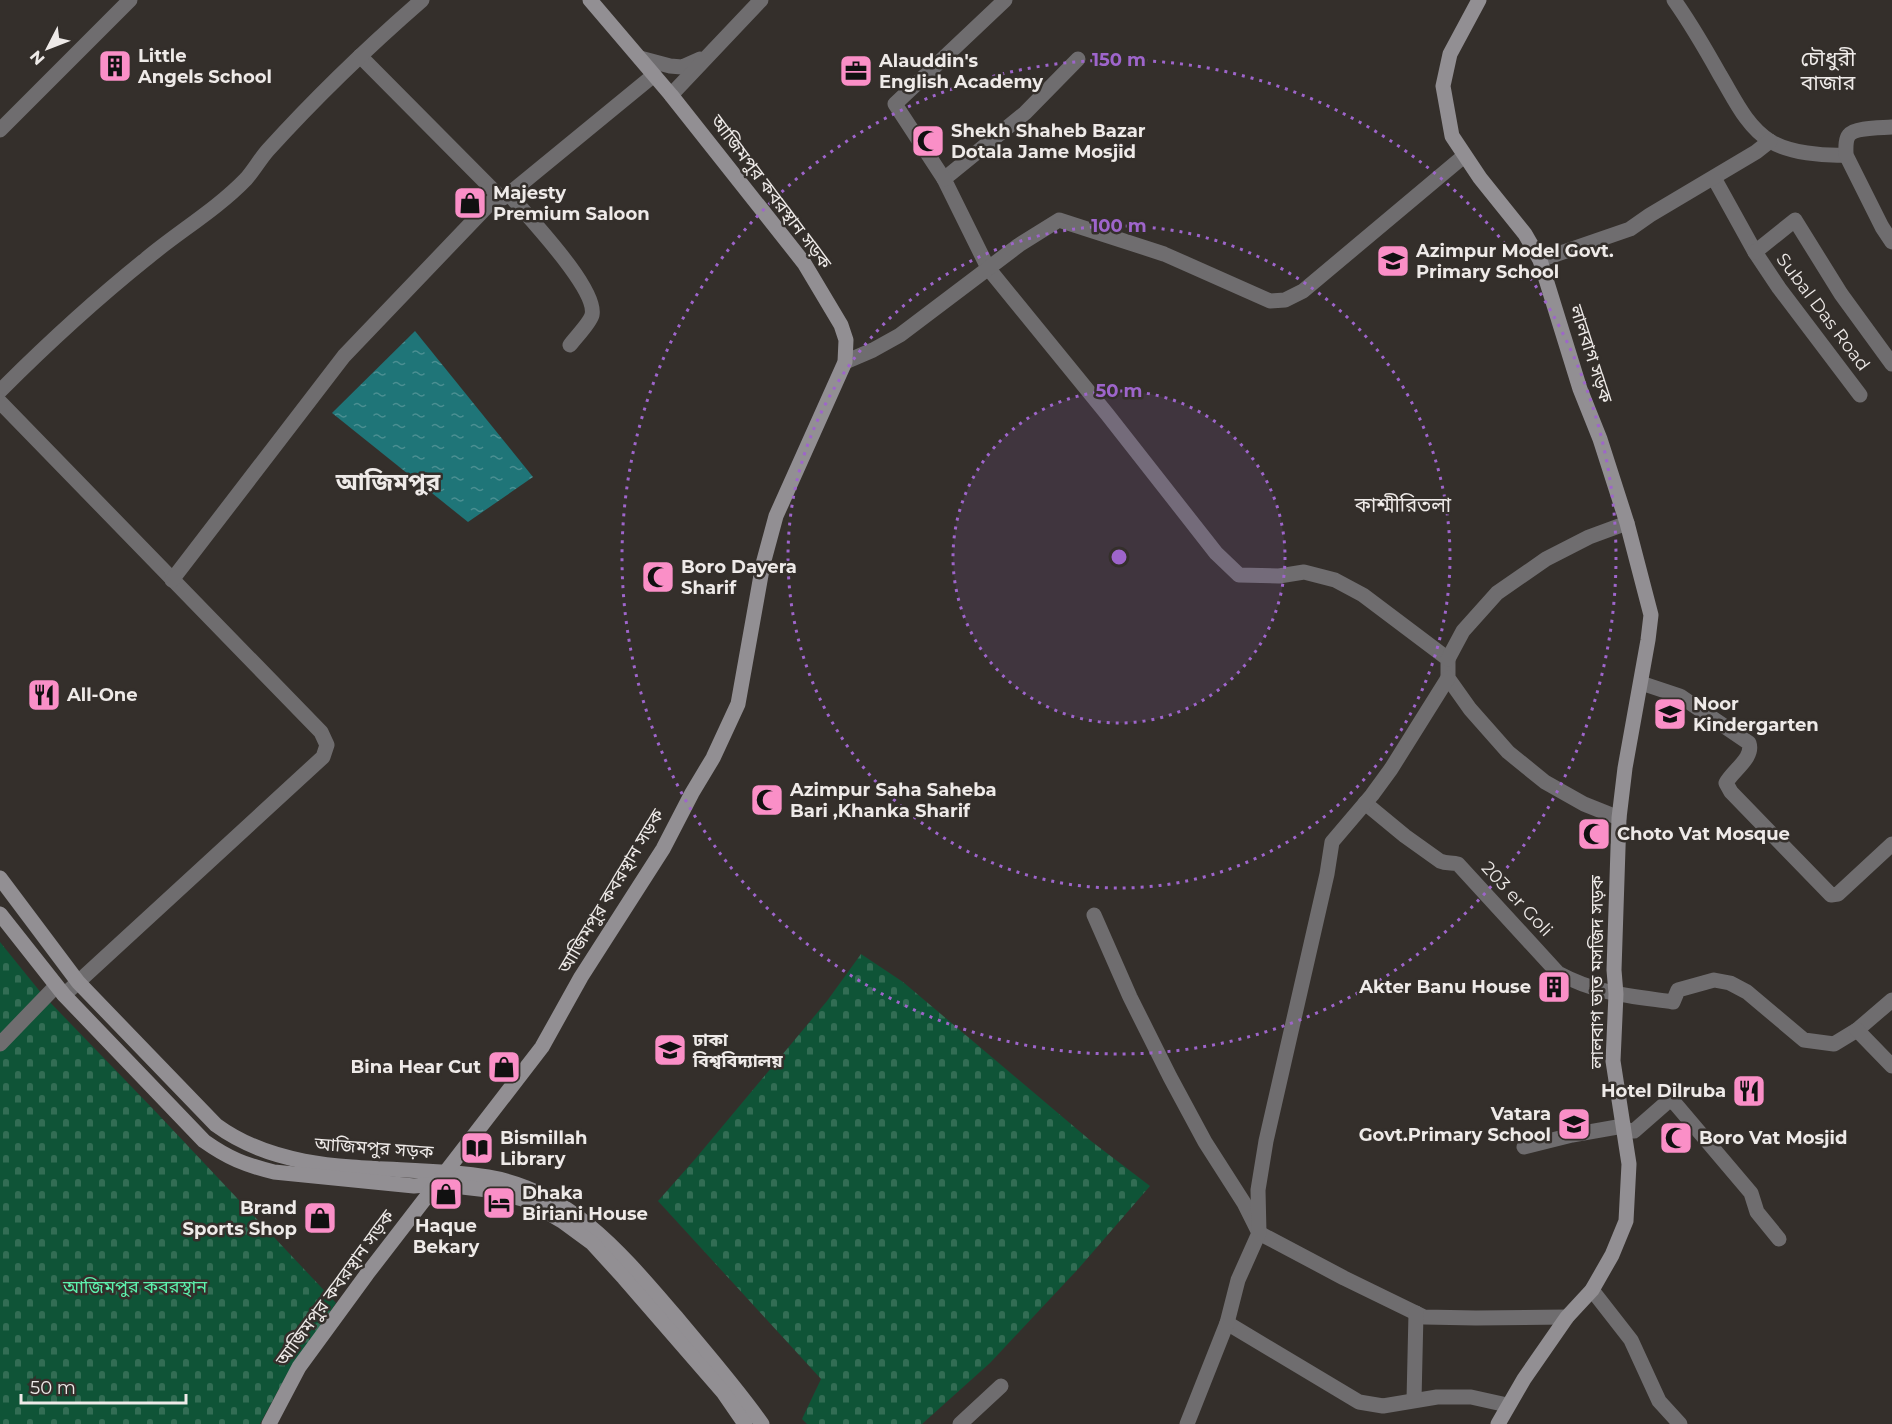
<svg xmlns="http://www.w3.org/2000/svg" width="1892" height="1424" font-family="Montserrat,'Noto Sans Bengali',sans-serif">
  <style>
    .cemetery { fill: url(#cemetery-stones) }
    .water { fill: url(#water-ripples) }
    .lines { fill: none; stroke-linecap: round; stroke-linejoin: round }
    .street { stroke: #6f6d6f; stroke-width: 15 }
    .secondary { stroke: #928f93; stroke-width: 15 }
    .ring { fill: none; stroke: #9e65cb; stroke-width: 3; stroke-dasharray: 3 6 }
    .labels { text-anchor: middle; dominant-baseline: central; stroke-width: 5; stroke-linejoin: round; paint-order: stroke }
    .poi-label { font-size: 18px; font-weight: bold; fill: #eeeae8; stroke: #342f2b; text-anchor: start }
    .street-label { font-size: 18px; fill: #eeeae8; stroke: #342f2b }
    .park-label { font-size: 18px; fill: #5df1ad; stroke: #342f2b }
    .neighbourhood-label { font-size: 20px; fill: #eeeae8; stroke: #342f2b }
    .quarter-label { font-size: 21px; fill: #eeeae8; stroke: #342f2b }
    .district-label { font-size: 24px; font-weight: bold; fill: #eeeae8; stroke: #342f2b }
    .centre { fill: #9e65cb; stroke: #342f2b; stroke-width: 3 }
    .ring-label { font-size: 18px; text-anchor: middle; font-weight: bold; fill: #9e65cb; stroke: #342f2b; stroke-width: 5; stroke-linejoin: round; paint-order: stroke }
  </style>
  <defs>
    <pattern id="cemetery-stones" width="16" height="16" patternUnits="userSpaceOnUse" patternTransform="scale(1.5)"><rect width="16" height="16" fill="#0f5437"/><path d="M2 7V4a2 2 0 0 1 4 0v3zM10 15v-3a2 2 0 0 1 4 0v3z" fill="#326d54"/></pattern>
    <pattern id="water-ripples" width="26" height="14" patternUnits="userSpaceOnUse" patternTransform="scale(1.5)"><rect width="26" height="14" fill="#1f7578"/><path d="M2 4q2-2 4 0t4 0M15 11q2-2 4 0t4 0" fill="none" stroke="#4b8f92"/></pattern>
  </defs>
  <rect width="100%" height="100%" fill="#342f2b"/>
  <!-- cemetery -->
  <g class="cemetery">
    <polygon points="0,942 42,994 155,1111 336,1303 287,1374 260,1424 0,1424"/>
    <polygon points="861,954 903,982 1091,1141 1150,1186 1079,1268 990,1363 922,1424 807,1424 802,1419 821,1379 658,1201 696,1158 827,1001"/>
  </g>
  <!-- water -->
  <polygon class="water" points="415,331 533,477 468,522 332,413"/>
  <g class="lines">
    <!-- street -->
    <g class="street">
      <path d="M1674,0C1691,24 1706,50 1720,75C1734,98 1746,126 1770,141C1789,153 1824,156 1846,155"/>
      <polyline points="360,56 498,195 503,198 509,194 654,75"/>
      <polyline points="640,58 670,66 682,67 700,59"/>
      <polyline points="1078,59 1025,113 944,179 988,268 1107,414 1216,553 1239,575 1279,576 1304,572 1335,580 1363,595 1448,659 1448,678 1470,709 1508,752 1545,782 1584,804 1619,818"/>
      <polyline points="671,95 761,0"/>
      <path d="M1892,127C1882,128 1855,127 1849,135C1845,140 1846,149 1846,155L1882,227L1892,242"/>
      <polyline points="0,130 130,0"/>
      <polyline points="1714,178 1755,252 1779,288 1860,395"/>
      <polyline points="944,179 895,104 1005,0"/>
      <path d="M509,194C527,216 598,289 592,315C590,323 575,338 570,345"/>
      <polyline points="1755,252 1795,220 1841,294 1892,364"/>
      <polyline points="1540,260 1630,229 1650,215 1756,152 1770,141"/>
      <polyline points="845,362 873,350 900,335 1019,245 1059,220 1164,254 1270,301 1285,300 1303,291 1464,156"/>
      <path d="M0,391C47,344 95,300 146,259C178,232 216,210 246,179C254,170 260,159 268,150C316,97 368,47 422,0"/>
      <polyline points="0,402 321,732 327,745 323,757 64,995"/>
      <polyline points="172,580 344,356 498,195"/>
      <polyline points="1448,659 1463,631 1497,593 1546,559 1589,537 1627,523"/>
      <path d="M1641,683L1680,696L1749,743C1754,758 1733,770 1726,783L1731,792L1831,895L1838,894L1892,844"/>
      <path d="M1365,803L1405,836L1440,861C1447,864 1452,862 1458,864L1558,973C1597,994 1631,996 1673,1002L1678,990L1714,980L1730,983L1747,992L1804,1040L1834,1044L1857,1030L1892,1000"/>
      <polyline points="1094,915 1130,997 1170,1077 1205,1142 1244,1203 1259,1233 1344,1278 1424,1317 1476,1318 1567,1317"/>
      <polyline points="1857,1030 1892,1066"/>
      <polyline points="0,1044 56,986"/>
      <polyline points="1524,1147 1572,1135 1623,1126 1627,1130 1634,1131 1666,1103 1673,1101 1751,1193 1757,1212 1779,1239"/>
      <polyline points="1592,1290 1631,1340 1659,1401 1680,1424"/>
      <polyline points="1227,1323 1359,1402 1383,1406 1437,1397 1471,1397 1507,1405"/>
      <polyline points="1414,1400 1416,1313"/>
      <polyline points="960,1424 1001,1386"/>
      <polyline points="1187,1424 1227,1323 1238,1280 1259,1233 1258,1190 1266,1141 1327,874 1332,842 1372,795 1391,769 1448,678"/>
    </g>
    <!-- secondary -->
    <g class="secondary">
      <polyline points="1479,0 1450,54 1443,86 1452,136 1480,178 1525,234 1540,260 1580,389 1600,439 1627,523 1651,615 1648,640 1625,768 1619,818 1614,970 1616,994 1613,1061 1629,1164 1626,1221 1612,1255 1592,1290 1567,1317 1524,1379 1498,1424"/>
      <path d="M0,878L78,982L216,1125C294,1182 398,1162 488,1177C572,1191 625,1258 677,1318C706,1353 736,1387 762,1424"/>
      <path d="M0,914L64,995L204,1141C228,1158 245,1165 274,1172L414,1186L436,1184L488,1190L526,1200L562,1221L592,1243L624,1278L723,1392L745,1424"/>
      <polyline points="269,1424 299,1367 367,1274 542,1047 581,977 663,849 692,793 713,758 738,704 763,564 776,516 845,362 846,340 841,325 804,263 671,95 590,0"/>
    </g>
  </g>
  <!-- distance rings -->
  <circle cx="1119" cy="557" r="166" fill="#9e65cb" fill-opacity=".12"/>
  <g class="ring">
    <circle cx="1119" cy="557" r="166"/>
    <circle cx="1119" cy="557" r="331"/>
    <circle cx="1119" cy="557" r="497"/>
  </g>
  <!-- icons -->
  <defs>
    <g id="building-square" transform="scale(1.725)"><rect x="-9" y="-9" width="18" height="18" rx="4" fill="#fa8fc7" stroke="#342f2b"/><path d="M-4-6H4V6H1V3H-1V6H-4ZM-2.5-4.3h1.7v1.8h-1.7ZM.8-4.3h1.7v1.8H.8ZM-2.5-1h1.7V.8h-1.7ZM.8-1h1.7V.8H.8Z" fill="#111"/></g>
    <g id="office-square" transform="scale(1.725)"><rect x="-9" y="-9" width="18" height="18" rx="4" fill="#fa8fc7" stroke="#342f2b"/><path d="M-6-3h4V-5.5h4V-3h4V5H-6ZM-1-4.5V-3h2v-1.5ZM-6 0V1H6V0Z" fill="#111"/></g>
    <g id="mosque-square" transform="scale(1.725)"><rect x="-9" y="-9" width="18" height="18" rx="4" fill="#fa8fc7" stroke="#342f2b"/><path d="M3.5-4.9A6 6 0 1 0 3.5 4.9A5 5 0 1 1 3.5-4.9Z" fill="#111"/></g>
    <g id="shop-square" transform="scale(1.725)"><rect x="-9" y="-9" width="18" height="18" rx="4" fill="#fa8fc7" stroke="#342f2b"/><path d="M-5-2.5h2.3a2.7 3.5 0 0 1 5.4 0H5L5.5 6h-11ZM-1.5-2.5h3a1.5 2.3 0 0 0-3 0Z" fill="#111"/></g>
    <g id="school-square" transform="scale(1.725)"><rect x="-9" y="-9" width="18" height="18" rx="4" fill="#fa8fc7" stroke="#342f2b"/><path d="M0-5L7-2L0 1L-7-2ZM-4 1L0 2.5L4 1V4Q0 6-4 4Z" fill="#111"/></g>
    <g id="restaurant-square" transform="scale(1.725)"><rect x="-9" y="-9" width="18" height="18" rx="4" fill="#fa8fc7" stroke="#342f2b"/><path d="M-5-6h1v4h1v-4h1v4h1v-4h1v5L-1.5 .5V6h-2V.5L-5-1ZM5-6V6H3V1.5H1.5Q1.5-4 5-6Z" fill="#111"/></g>
    <g id="university-square" transform="scale(1.725)"><rect x="-9" y="-9" width="18" height="18" rx="4" fill="#fa8fc7" stroke="#342f2b"/><path d="M0-5L7-2L0 1L-7-2ZM-4 1L0 2.5L4 1V4Q0 6-4 4Z" fill="#111"/></g>
    <g id="library-square" transform="scale(1.725)"><rect x="-9" y="-9" width="18" height="18" rx="4" fill="#fa8fc7" stroke="#342f2b"/><path d="M-6-4Q-3-5.5-.7-3.5V5Q-3 3-6 4ZM6-4Q3-5.5 .7-3.5V5Q3 3 6 4Z" fill="#111"/></g>
    <g id="hotel-square" transform="scale(1.725)"><rect x="-9" y="-9" width="18" height="18" rx="4" fill="#fa8fc7" stroke="#342f2b"/><path d="M-6-4.5h1.5V1H6V5H4.5V3h-9V5H-6ZM-4 0a1.8 1.8 0 1 1 3.6 0ZM.5 0V-2.5h3Q6-2.5 6 0Z" fill="#111"/></g>
  </defs>
  <g fill-rule="evenodd">
    <use href="#building-square" x="115" y="66"/>
    <use href="#office-square" x="856" y="71"/>
    <use href="#mosque-square" x="928" y="141"/>
    <use href="#shop-square" x="470" y="203"/>
    <use href="#school-square" x="1393" y="261"/>
    <use href="#mosque-square" x="658" y="577"/>
    <use href="#restaurant-square" x="44" y="695"/>
    <use href="#school-square" x="1670" y="714"/>
    <use href="#mosque-square" x="767" y="800"/>
    <use href="#mosque-square" x="1594" y="834"/>
    <use href="#building-square" x="1554" y="987"/>
    <use href="#university-square" x="670" y="1050"/>
    <use href="#shop-square" x="504" y="1067"/>
    <use href="#restaurant-square" x="1749" y="1091"/>
    <use href="#school-square" x="1574" y="1124"/>
    <use href="#mosque-square" x="1676" y="1138"/>
    <use href="#library-square" x="477" y="1148"/>
    <use href="#shop-square" x="446" y="1194"/>
    <use href="#hotel-square" x="499" y="1203"/>
    <use href="#shop-square" x="320" y="1218"/>
  </g>
  <g class="labels">
    <!-- poi labels -->
    <g class="poi-label">
      <text x="138" y="56">Little<tspan x="138" dy="21">Angels School</tspan></text>
      <text x="879" y="61">Alauddin's<tspan x="879" dy="21">English Academy</tspan></text>
      <text x="951" y="131">Shekh Shaheb Bazar<tspan x="951" dy="21">Dotala Jame Mosjid</tspan></text>
      <text x="493" y="193">Majesty<tspan x="493" dy="21">Premium Saloon</tspan></text>
      <text x="1416" y="251">Azimpur Model Govt.<tspan x="1416" dy="21">Primary School</tspan></text>
      <text x="681" y="567">Boro Dayera<tspan x="681" dy="21">Sharif</tspan></text>
      <text x="67" y="695">All-One</text>
      <text x="1693" y="704">Noor<tspan x="1693" dy="21">Kindergarten</tspan></text>
      <text x="790" y="790">Azimpur Saha Saheba<tspan x="790" dy="21">Bari ,Khanka Sharif</tspan></text>
      <text x="1617" y="834">Choto Vat Mosque</text>
      <text x="1531" y="987" text-anchor="end">Akter Banu House</text>
      <text x="693" y="1040">ঢাকা<tspan x="693" dy="21">বিশ্ববিদ্যালয়</tspan></text>
      <text x="481" y="1067" text-anchor="end">Bina Hear Cut</text>
      <text x="1726" y="1091" text-anchor="end">Hotel Dilruba</text>
      <text x="1551" y="1114" text-anchor="end">Vatara<tspan x="1551" dy="21">Govt.Primary School</tspan></text>
      <text x="500" y="1138">Bismillah<tspan x="500" dy="21">Library</tspan></text>
      <text x="1699" y="1138">Boro Vat Mosjid</text>
      <text x="522" y="1193">Dhaka<tspan x="522" dy="21">Biriani House</tspan></text>
      <text x="297" y="1208" text-anchor="end">Brand<tspan x="297" dy="21">Sports Shop</tspan></text>
      <text x="446" y="1226" text-anchor="middle">Haque<tspan x="446" dy="21">Bekary</tspan></text>
    </g>
    <!-- street labels -->
    <g class="street-label">
      <text transform="translate(771 192) rotate(53)">আজিমপুর কবরস্থান সড়ক</text>
      <text transform="translate(1823 312) rotate(53)">Subal Das Road</text>
      <text transform="translate(1591 354) rotate(72)">লালবাগ সড়ক</text>
      <text transform="translate(611 891) rotate(-59)">আজিমপুর কবরস্থান সড়ক</text>
      <text transform="translate(1517 899) rotate(47)">203 er Goli</text>
      <text transform="translate(1597 972) rotate(-90)">লালবাগ ভাত মসজিদ সড়ক</text>
      <text transform="translate(374 1148) rotate(4)">আজিমপুর সড়ক</text>
      <text transform="translate(335 1288) rotate(-54)">আজিমপুর কবরস্থান সড়ক</text>
    </g>
    <!-- park labels -->
    <g class="park-label">
      <text x="135" y="1287">আজিমপুর কবরস্থান</text>
    </g>
    <!-- neighbourhood labels -->
    <g class="neighbourhood-label">
      <text x="1403" y="505">কাশ্মীরিতলা</text>
    </g>
    <!-- quarter labels -->
    <g class="quarter-label">
      <text x="1828" y="58">চৌধুরী<tspan x="1828" dy="24">বাজার</tspan></text>
    </g>
    <!-- district labels -->
    <g class="district-label">
      <text x="388" y="481">আজিমপুর</text>
    </g>
  </g>
  <circle cx="1119" cy="557" r="9" class="centre"/>
  <g class="ring-label">
    <text x="1119" y="66">150 m</text>
    <text x="1119" y="232">100 m</text>
    <text x="1119" y="397">50 m</text>
  </g>
  <!-- north arrow -->
  <g transform="translate(48 48) rotate(228)" stroke="#342f2b" stroke-width="4.5" paint-order="stroke">
  <path d="M0-4.5L10 22L0 15L-10 22Z" fill="#eeeae8"/>
  <text y="-9" font-size="16" font-weight="bold" text-anchor="middle" fill="#eeeae8">N</text>
  </g>
  <!-- scale -->
  <path d="M21 1394v9h165v-9" fill="none" stroke="#eeeae8" stroke-width="3"/>
  <text x="30" y="1394" font-size="18" fill="#eeeae8" stroke="#342f2b" stroke-width="4.5" paint-order="stroke">50 m</text>
</svg>
